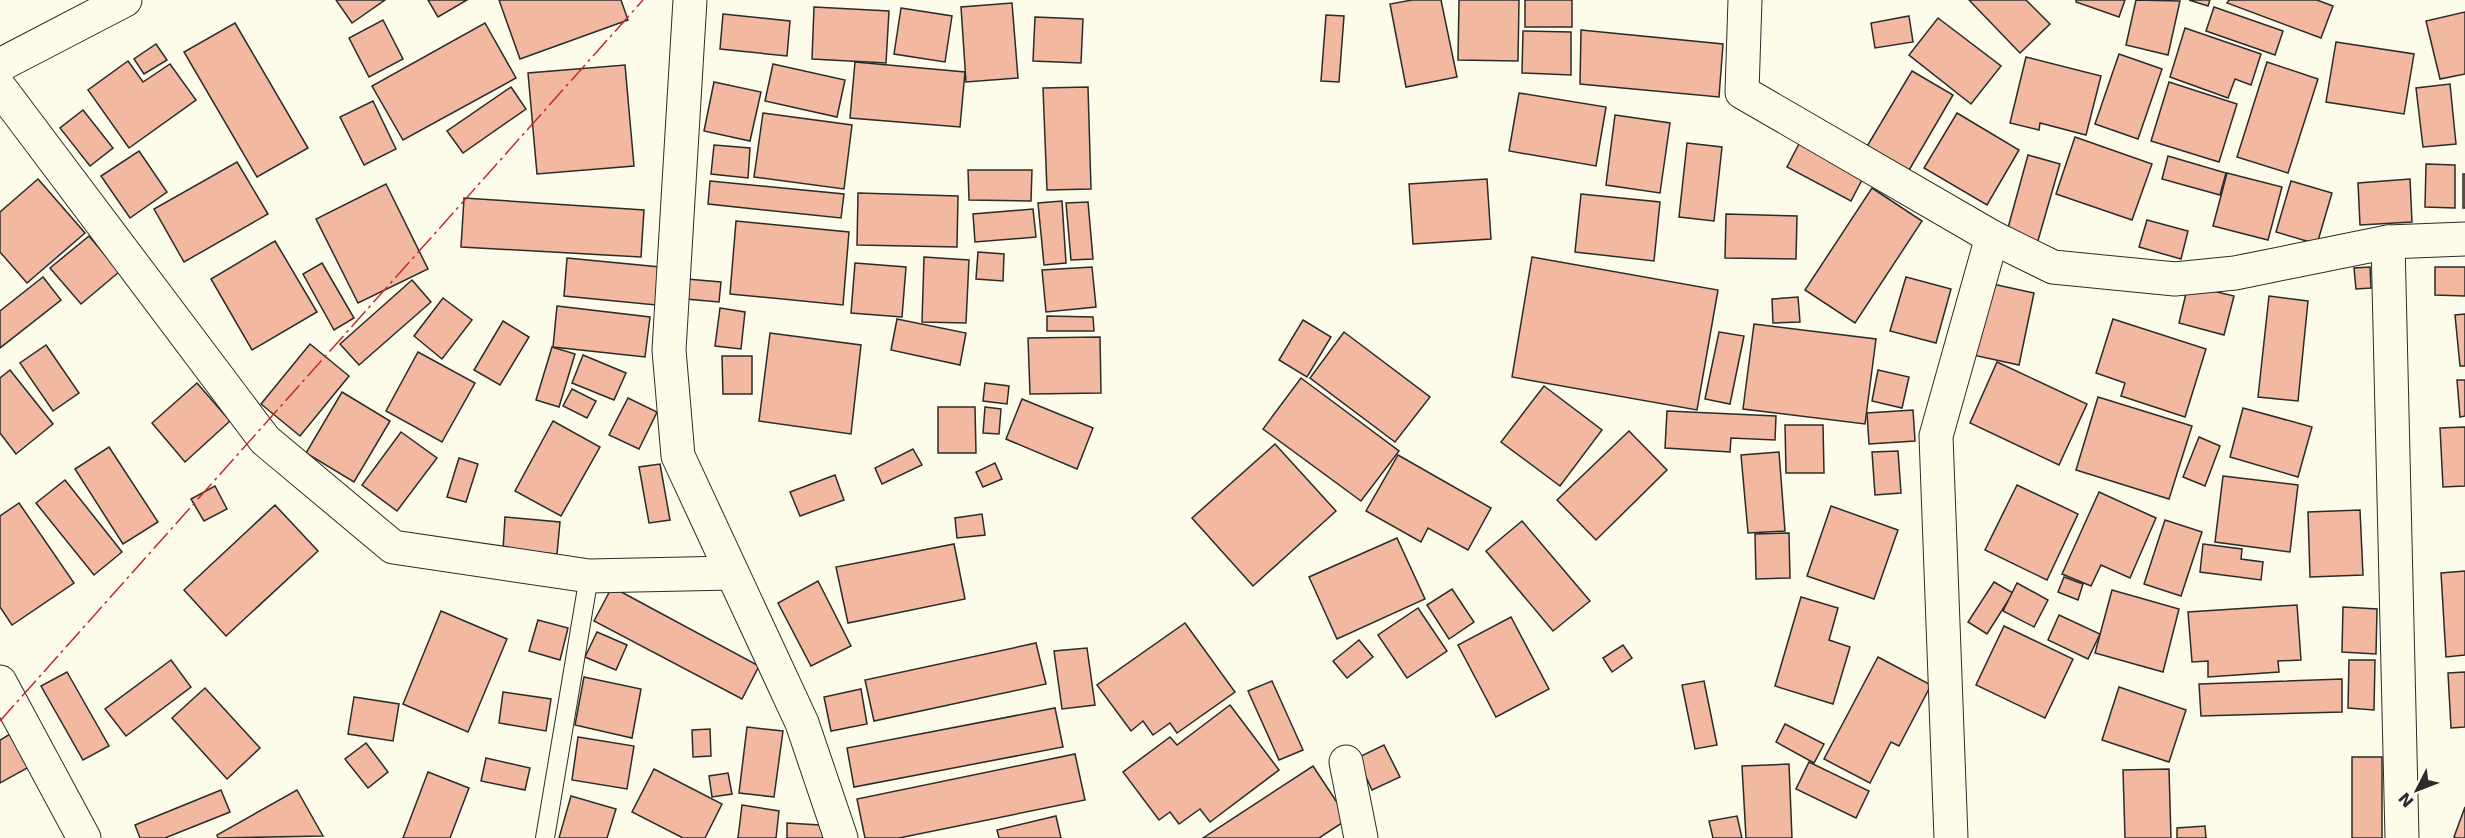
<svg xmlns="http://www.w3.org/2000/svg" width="2465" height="838" font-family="'DejaVu Sans',sans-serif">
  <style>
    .building { fill: #f2b8a0; stroke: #2b2b2b; stroke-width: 1.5 }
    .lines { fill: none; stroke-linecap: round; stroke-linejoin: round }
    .service-casing { stroke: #2b2b2b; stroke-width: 20 }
    .minor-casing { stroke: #2b2b2b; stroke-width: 35 }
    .service { stroke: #fdfbea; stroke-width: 18 }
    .minor { stroke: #fdfbea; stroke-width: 33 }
    .power { stroke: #c62828; stroke-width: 1.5; stroke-dasharray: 21 4.5 3 4.5; stroke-linecap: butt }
  </style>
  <rect width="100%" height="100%" fill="#fdfbea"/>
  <!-- building -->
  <g class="building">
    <polygon points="336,0 385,0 352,23"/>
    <polygon points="428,0 467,0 438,17"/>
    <polygon points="499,0 621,0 628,20 520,59"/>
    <polygon points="1412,0 1441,0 1457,77 1406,87 1390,4"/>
    <polygon points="1459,0 1519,0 1518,61 1458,60"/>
    <rect x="1525" y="0" width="47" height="27"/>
    <polygon points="1969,0 2026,0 2050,24 2020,53"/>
    <polygon points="2076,0 2125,0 2119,17 2076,2"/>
    <polygon points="2136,0 2180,1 2168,55 2126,45"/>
    <polygon points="2189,0 2210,0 2208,6"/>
    <polygon points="2229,0 2317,0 2333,6 2321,38 2227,3"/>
    <polygon points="1012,3 1018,78 966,82 961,7"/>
    <polygon points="814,7 889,11 886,63 812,59"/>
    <polygon points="2214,7 2283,31 2275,55 2206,31"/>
    <polygon points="901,8 952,16 945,62 894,54"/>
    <polygon points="2465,12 2465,74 2440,79 2426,21"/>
    <polygon points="723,14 790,21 787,56 720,49"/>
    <polygon points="1326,15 1344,16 1339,82 1321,81"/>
    <polygon points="1909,16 1913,42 1875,48 1871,23"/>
    <polygon points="1035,17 1083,19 1081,63 1033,61"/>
    <polygon points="1938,18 2001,66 1971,104 1909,55"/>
    <polygon points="383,20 403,59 369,77 349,38"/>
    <polygon points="235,23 308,148 257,177 184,52"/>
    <polygon points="485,23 516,78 403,140 372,86"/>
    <polygon points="2185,28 2261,54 2251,85 2235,79 2228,98 2170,77"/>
    <polygon points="1581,30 1723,44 1719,97 1580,84"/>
    <polygon points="1523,31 1571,32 1571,75 1522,73"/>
    <polygon points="2336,42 2414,54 2404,114 2326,102"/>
    <polygon points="156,44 167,60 144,74 134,59"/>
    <polygon points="2119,54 2162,69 2138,139 2095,124"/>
    <polygon points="2026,57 2101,76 2086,135 2040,123 2039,130 2010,123"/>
    <polygon points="128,61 143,82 170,64 196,100 129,148 88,90"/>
    <polygon points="855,62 965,72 960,127 850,118"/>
    <polygon points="2267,62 2318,79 2288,173 2237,157"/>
    <polygon points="773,64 845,80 837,117 765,101"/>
    <polygon points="625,65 634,166 537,174 528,73"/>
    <polygon points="1912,71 1953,95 1908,172 1866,148"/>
    <polygon points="714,82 761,92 750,141 704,131"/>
    <polygon points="2169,82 2237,104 2219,162 2151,141"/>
    <polygon points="2450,84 2456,144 2423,147 2416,88"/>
    <polygon points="511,87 526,109 463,153 447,131"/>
    <polygon points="1088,87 1091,189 1047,190 1043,88"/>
    <polygon points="1519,93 1606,107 1596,166 1509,151"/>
    <polygon points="373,101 396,149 364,165 340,117"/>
    <polygon points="83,110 113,148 90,166 60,128"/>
    <polygon points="763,113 852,125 844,189 754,177"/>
    <polygon points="1957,113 2019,150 1987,205 1924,168"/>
    <polygon points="1615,115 1670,123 1660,193 1606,185"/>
    <polygon points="2075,137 2152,164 2132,220 2056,194"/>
    <polygon points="1801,140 1865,174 1851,201 1787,167"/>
    <polygon points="1687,143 1722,147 1714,221 1679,217"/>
    <polygon points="714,145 750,148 748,178 711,174"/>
    <polygon points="139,151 167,192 130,218 101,176"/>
    <polygon points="2028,155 2060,164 2037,244 2006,235"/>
    <polygon points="2168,156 2226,173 2220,195 2162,179"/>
    <polygon points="237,162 268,214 184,262 154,209"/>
    <polygon points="2426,164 2455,165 2455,208 2425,207"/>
    <polygon points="968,170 1032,170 1031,201 969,200"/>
    <polygon points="2227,173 2282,187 2268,240 2213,226"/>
    <rect x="2463" y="174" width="2" height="34"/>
    <polygon points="38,179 85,233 27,283 0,252 0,212"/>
    <polygon points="1487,179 1491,239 1413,244 1409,184"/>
    <polygon points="2410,179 2412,222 2360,225 2358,183"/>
    <polygon points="710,181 844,194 841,218 708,204"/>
    <polygon points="2291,181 2332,193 2317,244 2276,232"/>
    <polygon points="386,184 428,269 358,303 316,219"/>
    <polygon points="1872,188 1922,221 1855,323 1805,290"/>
    <polygon points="858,193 958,196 957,247 857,245"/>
    <polygon points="1581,194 1660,202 1654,261 1575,252"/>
    <polygon points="464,198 644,210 641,257 461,247"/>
    <polygon points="1062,201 1066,263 1044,265 1038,203"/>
    <polygon points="1088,202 1093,259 1071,260 1066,203"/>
    <polygon points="1033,209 1036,237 975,242 973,214"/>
    <polygon points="1726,214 1797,216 1796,259 1725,258"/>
    <polygon points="2147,220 2188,231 2181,259 2139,247"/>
    <polygon points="736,221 849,232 843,305 730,294"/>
    <polygon points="89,236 119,272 81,304 50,268"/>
    <polygon points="275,241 317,312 252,350 211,279"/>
    <polygon points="978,252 1004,254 1003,281 976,279"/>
    <polygon points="924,257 969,260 966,323 922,322"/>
    <polygon points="1532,257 1718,290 1697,410 1512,377"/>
    <polygon points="567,258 660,267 656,305 564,296"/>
    <polygon points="322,263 354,318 334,330 303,274"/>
    <polygon points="855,263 906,267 902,317 851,313"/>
    <polygon points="1092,267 1096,307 1046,312 1042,270"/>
    <polygon points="2370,267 2371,288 2356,289 2354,268"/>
    <polygon points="2435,267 2465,267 2465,296 2435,295"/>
    <polygon points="43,277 61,300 0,348 0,311"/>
    <polygon points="1906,277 1951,289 1936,343 1890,331"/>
    <polygon points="687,279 721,282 719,302 686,299"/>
    <polygon points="412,280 431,302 359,365 340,344"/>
    <polygon points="1988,283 2034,293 2019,365 1973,355"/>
    <polygon points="2188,285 2234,296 2224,335 2179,323"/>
    <polygon points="2269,296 2308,301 2298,401 2258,397"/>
    <polygon points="1798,297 1800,322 1773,323 1772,299"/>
    <polygon points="443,298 472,320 442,359 414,336"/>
    <polygon points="557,306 650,317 645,357 553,347"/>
    <polygon points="720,308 745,312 741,349 715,346"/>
    <polygon points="2465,314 2465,366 2460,366 2455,315"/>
    <polygon points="1047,316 1093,317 1094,331 1047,331"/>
    <polygon points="897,319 966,333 960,365 891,350"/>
    <polygon points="2113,319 2206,349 2185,417 2121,396 2125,383 2096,373"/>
    <polygon points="1303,320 1331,337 1307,377 1279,360"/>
    <polygon points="503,321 529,337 500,385 474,370"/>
    <polygon points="1754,324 1876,339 1865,424 1743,409"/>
    <polygon points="1344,332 1430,397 1395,442 1310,378"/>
    <polygon points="1719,332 1744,336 1730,404 1705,399"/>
    <polygon points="770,333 861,345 851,434 759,421"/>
    <polygon points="1100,337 1101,393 1030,394 1028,338"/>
    <polygon points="310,344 349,376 300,436 261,404"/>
    <polygon points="46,345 79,393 53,411 20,363"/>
    <polygon points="552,347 575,354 559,407 536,400"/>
    <polygon points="418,352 475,383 442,442 386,411"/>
    <polygon points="583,355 626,373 614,400 572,383"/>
    <polygon points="722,356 752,356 752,394 723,394"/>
    <polygon points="1997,362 2087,404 2059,465 1970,423"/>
    <polygon points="10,370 53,424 16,454 0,433 0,378"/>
    <polygon points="1878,370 1909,377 1902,408 1872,401"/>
    <polygon points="1301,378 1399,451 1361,501 1263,429"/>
    <polygon points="2457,380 2465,380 2465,416 2460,417"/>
    <polygon points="197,383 230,421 185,462 152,423"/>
    <polygon points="985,383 1009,386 1007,404 983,401"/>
    <polygon points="1544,386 1602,430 1560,486 1501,442"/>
    <polygon points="572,389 596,401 587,418 563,406"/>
    <polygon points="342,392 390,421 354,482 306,453"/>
    <polygon points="2098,397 2192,426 2169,499 2076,470"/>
    <polygon points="628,398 657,412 639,449 609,435"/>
    <polygon points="1022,399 1093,428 1077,469 1006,439"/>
    <polygon points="938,407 975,407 976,453 938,453"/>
    <polygon points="985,407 1001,409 999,434 983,433"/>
    <polygon points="2243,408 2312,427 2298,477 2230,457"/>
    <polygon points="1913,410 1915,441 1869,444 1867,413"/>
    <polygon points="1667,411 1776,416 1775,440 1731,438 1730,452 1665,448"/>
    <polygon points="553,421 600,447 561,516 515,491"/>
    <polygon points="1785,425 1823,425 1824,473 1786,473"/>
    <polygon points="2465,427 2465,486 2443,487 2440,428"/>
    <polygon points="1629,431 1667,470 1596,540 1557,500"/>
    <polygon points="401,432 437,458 397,511 362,485"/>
    <polygon points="2199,437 2220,446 2205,486 2183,477"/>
    <polygon points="1275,444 1336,511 1253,586 1192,518"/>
    <polygon points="109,447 158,522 123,544 75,469"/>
    <polygon points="913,449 922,465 882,484 875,468"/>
    <polygon points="1898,451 1901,493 1875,495 1872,452"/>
    <polygon points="1779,452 1785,531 1748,533 1741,455"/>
    <polygon points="1398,455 1491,508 1468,550 1428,528 1421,542 1366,511"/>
    <polygon points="459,458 478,464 466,502 447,497"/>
    <polygon points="995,463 1002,479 983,487 976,472"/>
    <polygon points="660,464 670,520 649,523 639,467"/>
    <polygon points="835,475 844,500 800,516 790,492"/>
    <polygon points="2223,476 2298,485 2290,552 2215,542"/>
    <polygon points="65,480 122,552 94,575 36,503"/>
    <polygon points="2017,485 2078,514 2047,580 1985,550"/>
    <polygon points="215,486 227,509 204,521 191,499"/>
    <polygon points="2099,492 2156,518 2130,578 2101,565 2091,586 2062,574"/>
    <polygon points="19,503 74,583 12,625 0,607 0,516"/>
    <polygon points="275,505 318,551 226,636 184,590"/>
    <polygon points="1831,506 1898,530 1874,599 1807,576"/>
    <polygon points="2360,510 2363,575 2310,577 2308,512"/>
    <polygon points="982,514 985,535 957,538 955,518"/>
    <polygon points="505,517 560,522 557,554 503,550"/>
    <polygon points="2165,520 2202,532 2181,596 2144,584"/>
    <polygon points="1522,521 1590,601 1553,631 1486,551"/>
    <polygon points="1789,533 1790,578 1756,579 1755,534"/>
    <polygon points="1397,538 1425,599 1337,639 1309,577"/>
    <polygon points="954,544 965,599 848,623 836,567"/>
    <polygon points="2203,544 2242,549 2241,559 2263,562 2261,580 2200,572"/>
    <polygon points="2465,571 2465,655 2446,657 2441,573"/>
    <polygon points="2064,577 2083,584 2078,600 2058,592"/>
    <polygon points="818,581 851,646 811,666 778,603"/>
    <polygon points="1994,582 2013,593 1987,634 1968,622"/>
    <polygon points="2017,583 2048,600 2034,627 2003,611"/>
    <polygon points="612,587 759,666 742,699 594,621"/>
    <polygon points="1452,589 1474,622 1449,639 1427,605"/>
    <polygon points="2112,590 2179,609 2163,672 2095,653"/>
    <polygon points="1801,597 1838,608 1829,640 1850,647 1833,704 1775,686"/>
    <polygon points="2297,605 2301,660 2278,661 2279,672 2208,677 2208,661 2192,662 2188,612"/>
    <polygon points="2343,607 2377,609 2376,654 2342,652"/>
    <polygon points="1418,608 1447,651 1407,678 1378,635"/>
    <polygon points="441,611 507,639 468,732 403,704"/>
    <polygon points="2059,615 2100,634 2088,659 2048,640"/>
    <polygon points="1511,617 1549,689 1496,717 1458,645"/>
    <polygon points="538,620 568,628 560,660 529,651"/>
    <polygon points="1185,623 1235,692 1177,733 1170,723 1153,735 1143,721 1131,731 1097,685"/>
    <polygon points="2004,626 2073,659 2045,718 1976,685"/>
    <polygon points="597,632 627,645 616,670 585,657"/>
    <polygon points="1359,640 1373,657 1347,678 1333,661"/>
    <polygon points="1036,643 1046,684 874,721 865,680"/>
    <polygon points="1623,645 1632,658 1612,672 1603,658"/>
    <polygon points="1087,648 1095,705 1062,709 1054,651"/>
    <polygon points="1878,657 1931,685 1899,746 1891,742 1870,783 1824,759"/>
    <polygon points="171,660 191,687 126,736 105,709"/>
    <polygon points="2349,660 2375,660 2374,710 2348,708"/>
    <polygon points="67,672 109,746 83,760 41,686"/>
    <polygon points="2465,672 2465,727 2451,728 2448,673"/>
    <polygon points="584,677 641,689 632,738 575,725"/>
    <polygon points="2342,679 2342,712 2201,716 2199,684"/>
    <polygon points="1272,681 1303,750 1279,760 1248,691"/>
    <polygon points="1704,681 1717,745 1695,749 1682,685"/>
    <polygon points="2119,687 2186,710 2169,762 2102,740"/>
    <polygon points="205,688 260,748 227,779 172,718"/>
    <polygon points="861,689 867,724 831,731 824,697"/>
    <polygon points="503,692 551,699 546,731 499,723"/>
    <polygon points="354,697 399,704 393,741 348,734"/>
    <polygon points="1230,705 1279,770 1210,822 1200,809 1179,824 1170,812 1159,820 1123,772 1170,737 1177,745"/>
    <polygon points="1055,708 1063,747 854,787 847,748"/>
    <polygon points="1785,724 1824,744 1814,763 1776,742"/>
    <polygon points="747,727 783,731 774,797 739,793"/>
    <polygon points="710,729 711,756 693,757 692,730"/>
    <polygon points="10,734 29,767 0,783 0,740"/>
    <polygon points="578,737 634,746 627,789 572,780"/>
    <polygon points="366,743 388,772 368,788 345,759"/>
    <polygon points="1384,745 1400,777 1372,790 1357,758"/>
    <polygon points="1075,754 1085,800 899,838 865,838 857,799"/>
    <rect x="2352" y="757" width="30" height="81"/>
    <polygon points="486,758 530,768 525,790 481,781"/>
    <polygon points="1809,762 1869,791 1856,818 1796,789"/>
    <polygon points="1789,764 1792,838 1746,838 1742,766"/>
    <polygon points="1313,766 1348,819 1319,838 1203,838"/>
    <polygon points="654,769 722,804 705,838 683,838 632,812"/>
    <polygon points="2169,769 2171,838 2125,838 2123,770"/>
    <polygon points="428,772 469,788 450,838 403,838"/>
    <polygon points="728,773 732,794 712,797 709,776"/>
    <polygon points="221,790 230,812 165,838 140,838 135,825"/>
    <polygon points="297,790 323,836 218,838 217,835"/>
    <polygon points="571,796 616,809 607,838 559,838"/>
    <polygon points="742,805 779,811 776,838 738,838"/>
    <polygon points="2465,807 2465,838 2456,838 2454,837"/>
    <polygon points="1056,816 1061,838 999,838 997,830"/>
    <polygon points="1737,816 1742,838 1713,838 1709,821"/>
    <polygon points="787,823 836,826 835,838 787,838"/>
    <polygon points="2205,826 2206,838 2177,838 2177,828"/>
  </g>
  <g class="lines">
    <!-- service casing -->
    <g class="service-casing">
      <polyline id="service" points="545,838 589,576"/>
    </g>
    <!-- minor casing -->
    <g class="minor-casing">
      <g id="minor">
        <polyline points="690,0 669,350 678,456 802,723 841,838"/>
        <polyline points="1745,0 1742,92 1992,237 2053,267 2175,279 2235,273 2388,242 2465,239"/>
        <polyline points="0,65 125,0"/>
        <polyline points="0,88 265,440 393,547 589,576 732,573"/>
        <polyline points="2388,242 2402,838"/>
        <polyline points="0,682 84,838"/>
        <polyline points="1346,762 1361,838"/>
        <polyline points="1951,838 1936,436 1992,237"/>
      </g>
    </g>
    <!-- service -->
    <use href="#service" class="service"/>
    <!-- minor -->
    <use href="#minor" class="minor"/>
    <!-- power -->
    <polyline class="power" points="0,721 643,0"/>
  </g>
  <!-- north arrow -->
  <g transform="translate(2417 790) rotate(228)" stroke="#fdfbea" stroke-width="4.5" paint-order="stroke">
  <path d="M0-4.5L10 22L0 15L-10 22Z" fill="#2b2b2b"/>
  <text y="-9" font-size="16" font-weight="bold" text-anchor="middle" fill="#2b2b2b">N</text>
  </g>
</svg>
